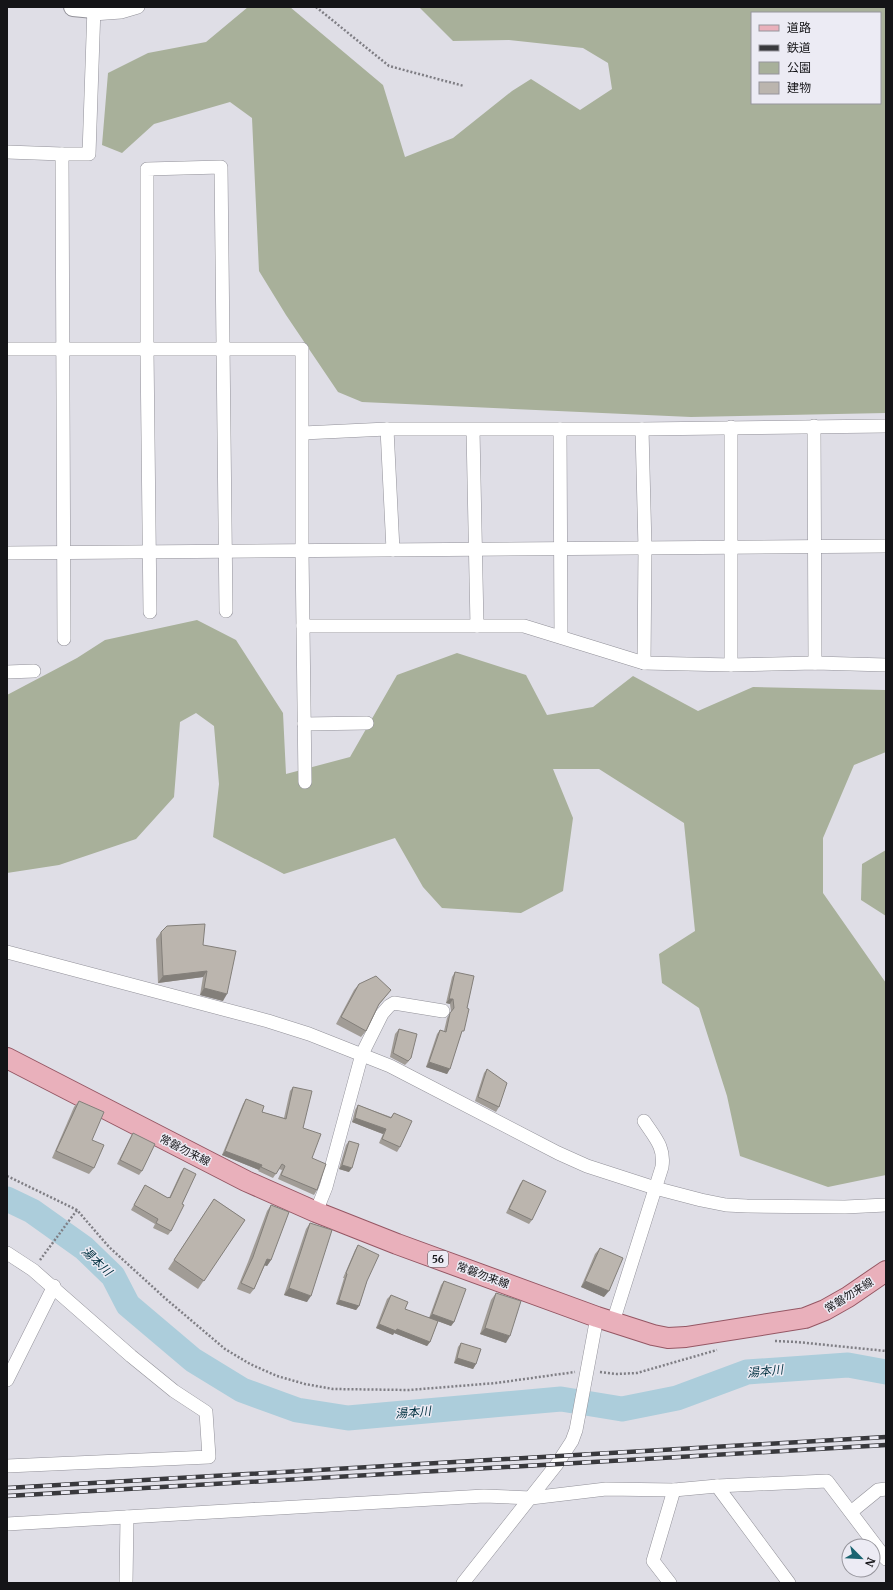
<svg xmlns="http://www.w3.org/2000/svg" width="893" height="1590" font-family="Merriweather,'Noto Sans JP',serif">
  <style>
    .green { fill: #a8b09a; fill-rule: evenodd }
    .lines { fill: none; stroke-linecap: round; stroke-linejoin: round }
    .river { stroke: #accddb; stroke-width: 25 }
    .street-casing { stroke: #929199; stroke-width: 14 }
    .secondary-casing { stroke: #929199; stroke-width: 20 }
    .primary-casing { stroke: #955764; stroke-width: 22 }
    .path { stroke: #7f7e84; stroke-width: 2.5; stroke-dasharray: 2 2; stroke-linecap: butt }
    .street { stroke: #fff; stroke-width: 13 }
    .secondary { stroke: #fff; stroke-width: 18 }
    .primary { stroke: #e9b0bb; stroke-width: 20 }
    .rail-casing { stroke: #39393d; stroke-width: 4.5 }
    .rail { stroke: #ecebf4; stroke-width: 3; stroke-dasharray: 9; stroke-linecap: butt }
    .wall { fill: #a19c96 }
    .shaded-wall { fill: #837f7a }
    .building { fill: #bbb5ae; stroke: #837f7a }
    .labels { text-anchor: middle; dominant-baseline: central; stroke-width: 3; stroke-linejoin: round; paint-order: stroke }
    .shield { fill: #ecebf4; stroke: #555459; stroke-width: 1 }
    .shield-label { font-size: 10px; font-weight: bold; fill: #141417 }
    .street-label { font-size: 11px; fill: #141417; stroke: #ecebf4 }
    .water-label { font-size: 12px; font-style: italic; fill: #003141; stroke: #ecebf4 }
  </style>
  <rect width="100%" height="100%" fill="#dfdee6"/>
  <!-- green -->
  <g class="green">
    <path d="M248,7H290L383,85L405,157L453,138L512,91L531,79L580,110L612,89L608,63L583,48L509,40L453,41L419,7H886V413L691,417L362,402L338,392L286,315L259,271L252,118L230,102L154,124L122,153L102,145L108,73L148,53L206,42ZM752,13H880V103H752Z"/>
    <polygon points="197,620 236,640 283,713 286,774 350,757 397,675 457,653 526,675 547,715 593,707 633,676 698,711 753,687 886,690 886,752 854,765 823,838 823,893 886,983 886,1175 828,1187 740,1156 727,1096 699,1008 662,983 659,954 695,931 684,823 599,769 553,769 573,818 563,891 521,913 442,908 423,887 395,838 284,874 213,837 219,784 214,726 196,713 180,722 174,797 136,839 59,865 7,873 7,695 77,658 105,640"/>
    <polygon points="886,850 886,916 861,900 862,864"/>
  </g>
  <g class="lines">
    <!-- river -->
    <polyline class="river" points="7,1199 32,1211 84,1248 113,1276 128,1305 193,1360 242,1390 297,1410 348,1418 561,1399 622,1409 677,1398 747,1372 848,1365 886,1372"/>
    <!-- street casing -->
    <g class="street-casing">
      <g id="street">
        <polyline points="93,14 121,12 138,7"/>
        <polyline points="7,152 62,154 89,154 94,7"/>
        <polyline points="62,154 64,639"/>
        <polyline points="7,349 302,349 302,551 305,782"/>
        <polyline points="814,426 815,663"/>
        <polyline points="731,427 731,665"/>
        <polyline points="387,429 393,550"/>
        <polyline points="560,429 561,637"/>
        <polyline points="642,429 645,548 644,663"/>
        <polyline points="473,430 477,626"/>
        <polyline points="303,433 387,429 642,429 886,426"/>
        <polyline points="7,553 886,546"/>
        <polyline points="150,612 147,350 147,169 221,167 226,611"/>
        <polyline points="303,626 524,626 644,663 731,665 815,663 886,665"/>
        <polyline points="7,672 34,671"/>
        <polyline points="304,724 367,723"/>
        <polyline points="7,952 268,1021 309,1034 390,1066 558,1153 587,1166 655,1188 701,1200 726,1205 747,1206 845,1207 886,1205"/>
        <polyline points="316,1212 326,1187 362,1054 382,1014 389,1006 394,1003 443,1011"/>
        <polyline points="7,1253 33,1270 131,1356 174,1391 206,1412 209,1457 7,1466"/>
        <path d="M613,1322L662,1167C665,1147 655,1138 644,1121"/>
        <polyline points="7,1380 54,1286"/>
        <polyline points="717,1486 789,1583"/>
        <polyline points="851,1512 878,1490 886,1489"/>
        <polyline points="7,1524 484,1496 531,1498 606,1489 674,1490 717,1486 827,1481 886,1559"/>
        <polyline points="126,1583 127,1517"/>
        <polyline points="463,1583 557,1464 572,1441 576,1430 597,1317"/>
        <polyline points="670,1583 653,1561 674,1490"/>
      </g>
    </g>
    <!-- secondary casing -->
    <g class="secondary-casing">
      <polyline id="secondary" points="73,7 94,9"/>
    </g>
    <!-- primary casing -->
    <g class="primary-casing">
      <polyline id="primary" points="7,1058 246,1181 316,1212 397,1244 597,1317 653,1335 668,1338 686,1337 805,1318 825,1310 848,1297 886,1271"/>
    </g>
    <!-- path -->
    <g class="path">
      <polyline points="316,7 389,66 464,86"/>
      <polyline points="7,1176 77,1210 109,1247 166,1299 225,1349 250,1364 277,1376 305,1384 333,1389 409,1390 496,1383 575,1372"/>
      <polyline points="40,1260 77,1210"/>
      <polyline points="775,1341 797,1342 886,1351"/>
      <polyline points="600,1372 617,1374 637,1373 717,1350"/>
    </g>
    <!-- street -->
    <use href="#street" class="street"/>
    <!-- secondary -->
    <use href="#secondary" class="secondary"/>
    <!-- primary -->
    <use href="#primary" class="primary"/>
    <!-- rail casing -->
    <g class="rail-casing">
      <g id="rail">
        <polyline points="7,1488 886,1437"/>
        <polyline points="7,1496 886,1445"/>
      </g>
    </g>
    <!-- rail -->
    <use href="#rail" class="rail"/>
  </g>
  <!-- wall -->
  <g class="wall">
    <polygon points="161,932 203,945 223,1001 200,995 203,977 158,983 156,939"/>
    <polygon points="455,972 461,1035 447,1074 426,1067 437,1034 440,1030 444,1031 447,1018 451,1012 450,1004 446,1003 452,977"/>
    <polygon points="359,984 391,990 378,1006 366,1031 361,1037 336,1024 354,990"/>
    <polygon points="399,1029 411,1058 408,1062 405,1065 390,1057 395,1034"/>
    <polygon points="487,1069 499,1107 496,1112 475,1101 484,1073"/>
    <polygon points="293,1087 303,1128 312,1158 317,1190 314,1195 278,1179 282,1170 279,1169 273,1178 258,1171 259,1170 222,1155 243,1104 246,1099 262,1112 284,1118 290,1091"/>
    <polygon points="79,1101 92,1140 94,1168 89,1174 52,1158 74,1107"/>
    <polygon points="358,1105 391,1117 394,1113 400,1147 397,1152 379,1143 383,1134 352,1122 355,1110"/>
    <polygon points="133,1133 142,1171 139,1175 117,1164 130,1138"/>
    <polygon points="349,1141 349,1172 339,1169 346,1145"/>
    <polygon points="184,1168 182,1204 171,1231 168,1235 153,1228 155,1224 131,1210 145,1185 168,1198 169,1198 181,1172"/>
    <polygon points="523,1180 532,1220 529,1224 506,1213 520,1184"/>
    <polygon points="214,1199 245,1220 198,1289 168,1269"/>
    <polygon points="271,1205 271,1260 267,1266 265,1265 254,1289 250,1294 237,1289 248,1262 267,1211"/>
    <polygon points="310,1223 307,1302 284,1295 306,1229"/>
    <polygon points="358,1245 367,1281 359,1306 356,1310 336,1304 344,1278 343,1278 355,1250"/>
    <polygon points="600,1248 604,1297 581,1287 595,1254"/>
    <polygon points="444,1281 454,1322 451,1326 438,1321 430,1342 427,1346 394,1333 393,1335 376,1328 387,1299 391,1295 405,1309 429,1318 441,1285"/>
    <polygon points="496,1293 506,1343 480,1334 491,1300"/>
    <polygon points="461,1343 476,1364 473,1369 454,1363 458,1347"/>
  </g>
  <!-- shaded-wall -->
  <g class="shaded-wall">
    <polygon points="207,971 203,977 158,983 163,976"/>
    <polygon points="204,988 227,994 223,1001 200,995"/>
    <polygon points="449,999 453,999 450,1004 446,1003"/>
    <polygon points="429,1062 450,1069 447,1074 426,1067"/>
    <polygon points="355,1118 386,1129 383,1134 352,1122"/>
    <polygon points="225,1151 262,1165 259,1170 222,1155"/>
    <polygon points="342,1165 352,1168 349,1172 339,1169"/>
    <polygon points="267,1259 271,1260 267,1266 263,1265"/>
    <polygon points="585,1281 609,1291 604,1297 581,1287"/>
    <polygon points="289,1288 311,1296 307,1302 284,1295"/>
    <polygon points="339,1300 359,1306 356,1310 336,1304"/>
    <polygon points="432,1314 454,1322 451,1326 429,1318"/>
    <polygon points="379,1324 397,1329 430,1342 427,1346 394,1333 393,1335 376,1328"/>
    <polygon points="485,1328 510,1336 506,1343 480,1334"/>
    <polygon points="457,1358 476,1364 473,1369 454,1363"/>
  </g>
  <!-- building -->
  <g class="building">
    <polygon points="205,924 203,945 236,951 227,994 204,988 207,971 163,976 161,932 167,926"/>
    <polygon points="455,972 474,976 467,1008 469,1009 464,1031 462,1031 450,1069 429,1062 440,1030 446,1032 450,1013 454,1008 453,999 449,999"/>
    <polygon points="376,976 391,990 379,1004 366,1031 341,1017 359,984"/>
    <polygon points="399,1029 417,1034 411,1058 408,1061 393,1053"/>
    <polygon points="487,1069 507,1083 499,1107 478,1097"/>
    <polygon points="293,1087 312,1091 303,1128 321,1134 312,1158 326,1164 317,1190 281,1175 285,1166 282,1164 276,1174 261,1167 262,1165 225,1151 246,1099 264,1106 262,1112 286,1119"/>
    <polygon points="79,1101 104,1112 92,1140 104,1145 94,1168 56,1151"/>
    <polygon points="358,1105 391,1118 394,1113 412,1121 400,1147 382,1139 386,1129 355,1118"/>
    <polygon points="133,1133 155,1144 142,1171 120,1160"/>
    <polygon points="349,1141 359,1144 352,1168 342,1165"/>
    <polygon points="184,1168 196,1174 182,1204 184,1205 171,1231 156,1223 158,1219 134,1205 145,1185 168,1198 169,1197 170,1198"/>
    <polygon points="523,1180 546,1191 532,1220 509,1209"/>
    <polygon points="214,1199 245,1220 204,1281 174,1260"/>
    <polygon points="271,1205 289,1212 271,1260 267,1259 254,1289 241,1283 253,1257"/>
    <polygon points="310,1223 332,1230 311,1296 289,1288"/>
    <polygon points="358,1245 379,1255 367,1281 359,1306 339,1300 347,1274 346,1273"/>
    <polygon points="600,1248 623,1258 609,1291 585,1281"/>
    <polygon points="444,1281 466,1289 454,1322 432,1314"/>
    <polygon points="496,1293 521,1301 510,1336 485,1328"/>
    <polygon points="391,1295 408,1302 405,1309 438,1321 430,1342 397,1329 396,1331 379,1324"/>
    <polygon points="461,1343 481,1349 476,1364 457,1358"/>
  </g>
  <g class="labels">
    <!-- shield labels -->
    <rect class="shield" x="428" y="1251" width="20" height="16" rx="3"/>
    <g class="shield-label">
      <text x="438" y="1259">56</text>
    </g>
    <!-- street labels -->
    <g class="street-label">
      <text transform="translate(185 1150) rotate(27)">常磐勿来線</text>
      <text transform="translate(483 1275) rotate(20)">常磐勿来線</text>
      <text transform="translate(849 1295) rotate(-32)">常磐勿来線</text>
    </g>
    <!-- water labels -->
    <g class="water-label">
      <text transform="translate(97 1261) rotate(43)">湯本川</text>
      <text transform="translate(765 1371) rotate(-6)">湯本川</text>
      <text transform="translate(413 1412) rotate(-5)">湯本川</text>
    </g>
  </g>
  <!-- border -->
  <rect width="893" height="1590" fill="none" stroke="#141417" stroke-width="16"/>
  <!-- legend -->
  <rect x="751" y="12" width="130" height="92" fill="#ecebf4" stroke="#96959c"/>
  <rect x="759" y="25" width="20" height="6" fill="#e9b0bb" stroke="#96959c"/>
  <text x="787" y="32" font-size="12" fill="#141417">道路</text>
  <rect x="759" y="45" width="20" height="6" fill="#39393d" stroke="#96959c"/>
  <text x="787" y="52" font-size="12" fill="#141417">鉄道</text>
  <rect x="759" y="62" width="20" height="12" fill="#a8b09a" stroke="#96959c"/>
  <text x="787" y="72" font-size="12" fill="#141417">公園</text>
  <rect x="759" y="82" width="20" height="12" fill="#bbb5ae" stroke="#96959c"/>
  <text x="787" y="92" font-size="12" fill="#141417">建物</text>
  <!-- north arrow -->
  <g transform="translate(861 1558) rotate(114)"><circle r="19" fill="#ecebf4" stroke="#96959c"/>
  <path d="M0-3L7 15L0 10L-7 15Z" fill="#1a6471"/>
  <text y="-6" font-size="11" font-weight="bold" text-anchor="middle" fill="#141417">N</text>
  </g>
</svg>
